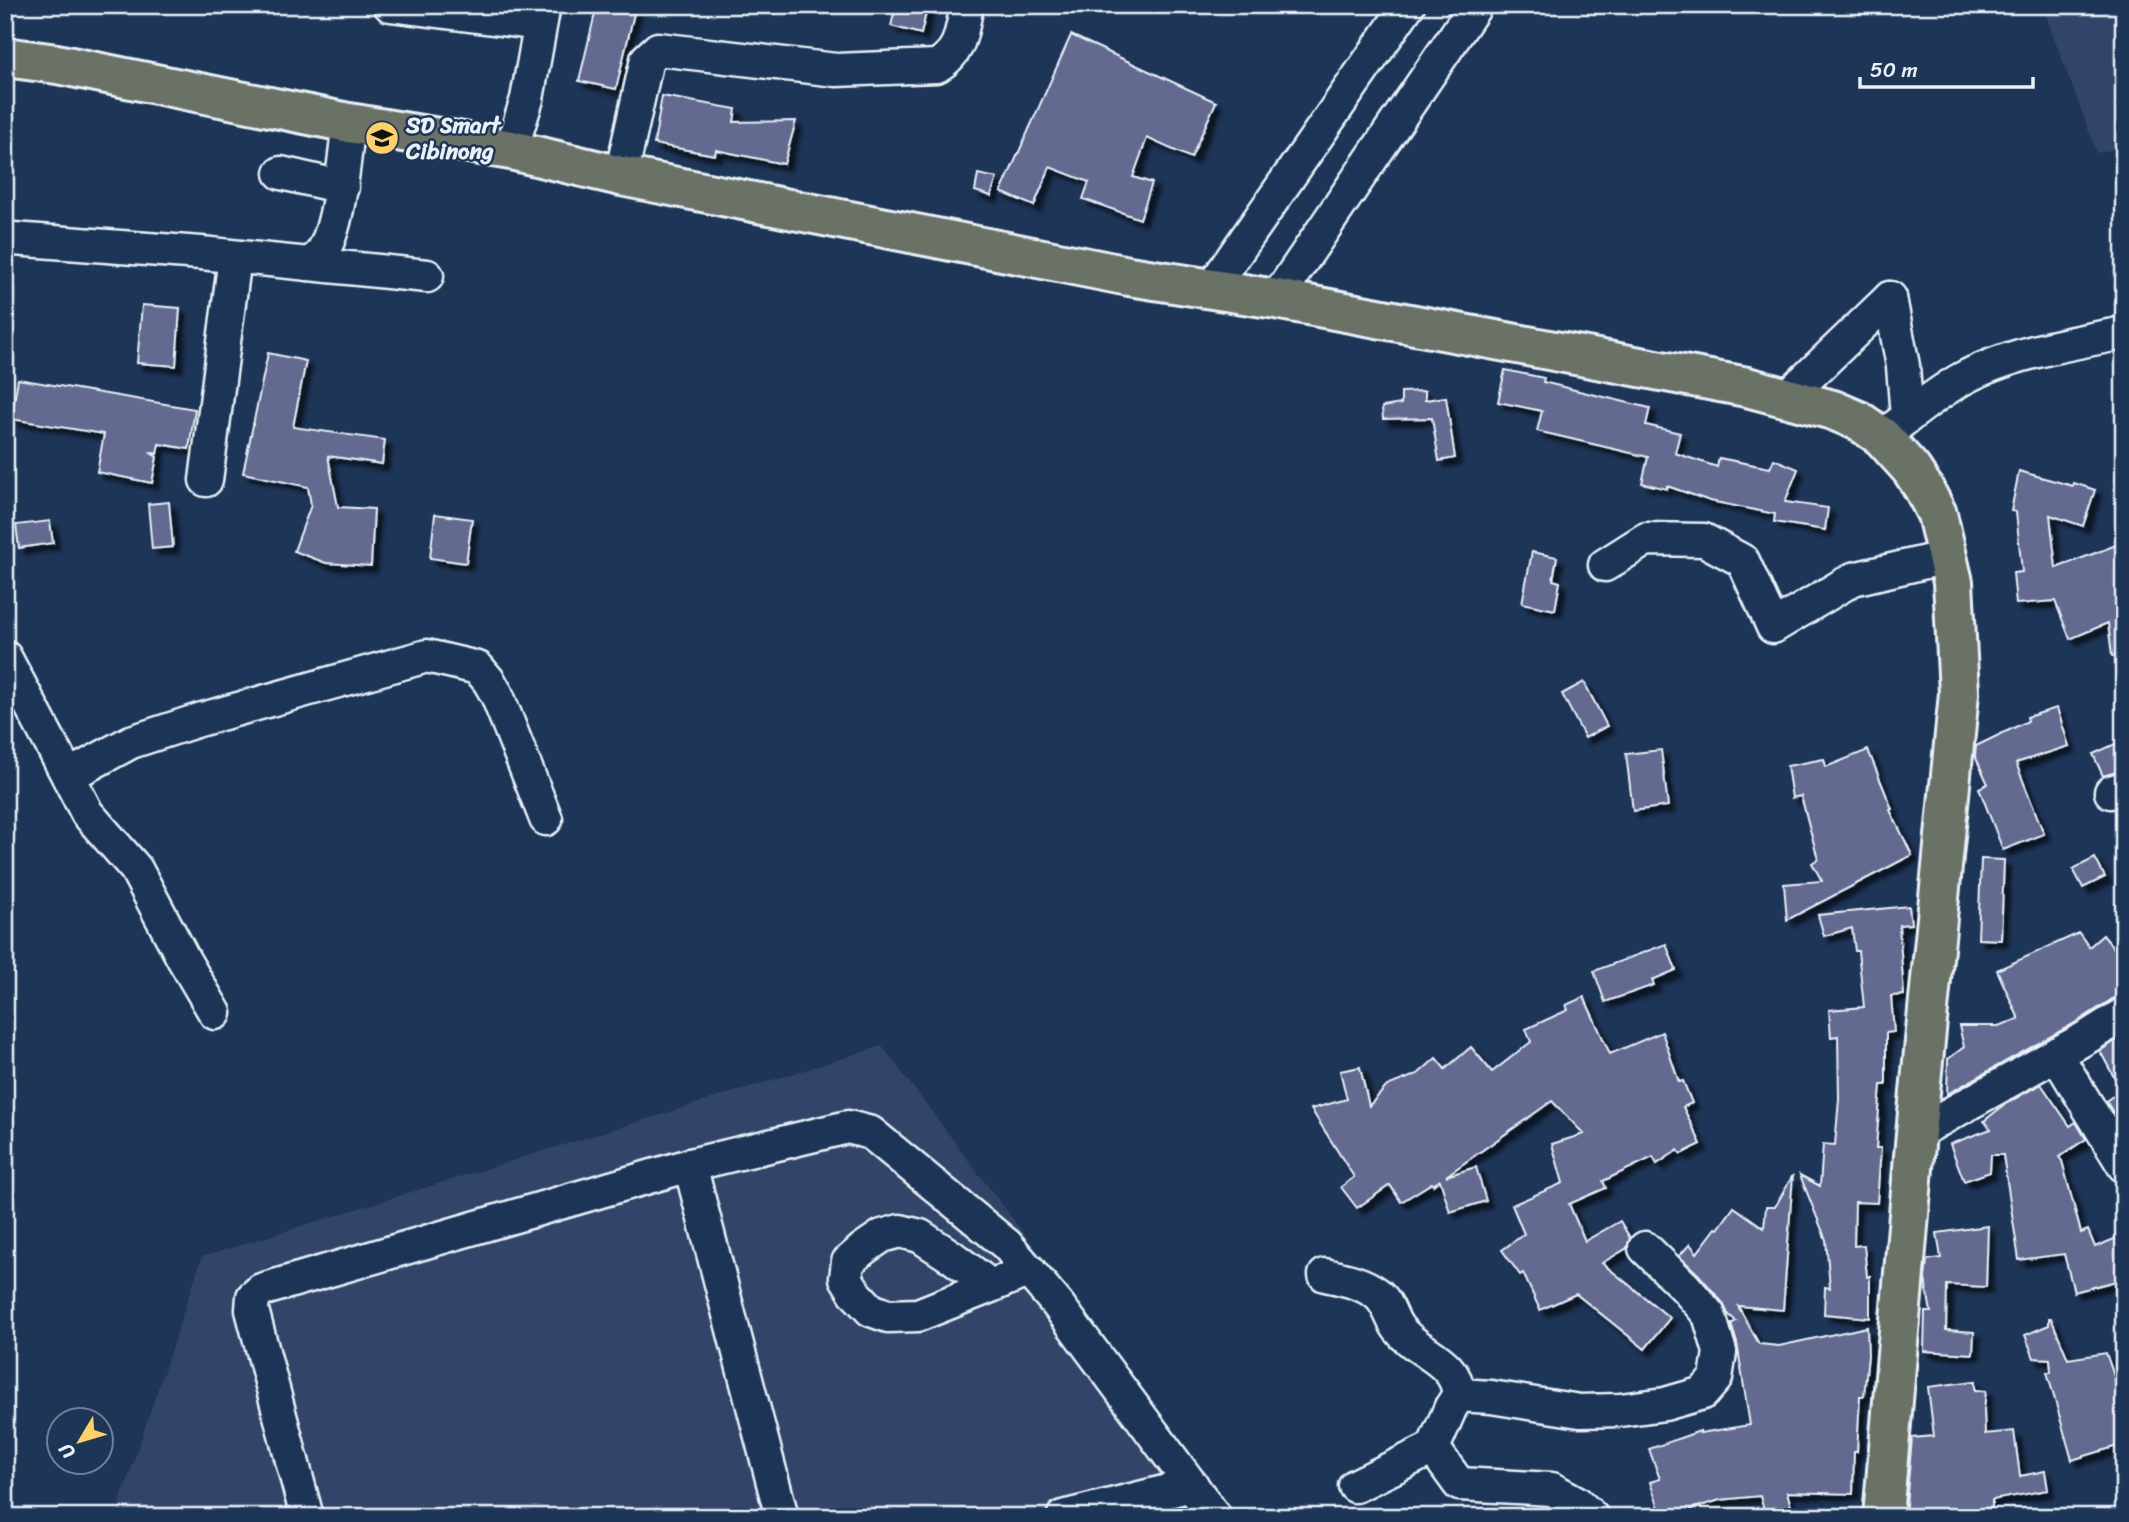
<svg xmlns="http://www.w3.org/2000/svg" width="2129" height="1522" font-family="Sriracha,sans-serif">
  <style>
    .built { fill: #324568 }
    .building { fill: #64698f; stroke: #e8f1f8; stroke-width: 2; filter: url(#shadow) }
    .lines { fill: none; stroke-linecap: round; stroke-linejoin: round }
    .minor-casing { stroke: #e8f1f8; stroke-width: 37 }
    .major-casing { stroke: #e8f1f8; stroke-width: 44 }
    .minor { stroke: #1d3557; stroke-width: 32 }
    .major { stroke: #6b7165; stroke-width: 38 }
    .labels { text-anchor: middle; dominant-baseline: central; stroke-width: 5; stroke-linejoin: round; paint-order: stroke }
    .poi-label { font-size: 23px; font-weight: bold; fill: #e8f1f8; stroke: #1d3557; text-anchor: start }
  </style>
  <defs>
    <filter id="shadow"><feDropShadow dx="6" dy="6" stdDeviation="2" flood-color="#0009"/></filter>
  </defs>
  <rect width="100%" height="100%" fill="#1d3557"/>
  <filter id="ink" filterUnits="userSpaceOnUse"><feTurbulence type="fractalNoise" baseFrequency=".0143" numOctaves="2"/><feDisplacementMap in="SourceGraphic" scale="14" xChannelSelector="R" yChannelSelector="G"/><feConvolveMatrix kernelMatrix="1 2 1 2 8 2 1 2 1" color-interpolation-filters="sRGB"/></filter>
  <g filter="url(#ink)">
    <!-- built -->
    <g class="built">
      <polygon points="2042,5 2124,5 2124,148 2097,153"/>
      <polygon points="882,1046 1238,1517 115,1517 202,1257"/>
    </g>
    <!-- building -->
    <g class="building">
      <polygon points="597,5 636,5 616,89 579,81"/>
      <polygon points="896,5 928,5 921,34 891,26"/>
      <polygon points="1071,35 1216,102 1191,158 1147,138 1133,177 1152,183 1140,219 1083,199 1089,182 1050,167 1034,206 1001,192"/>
      <polygon points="662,96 736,109 734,122 796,121 784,164 716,150 715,155 654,144"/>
      <polygon points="978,174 997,178 991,196 975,191"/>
      <polygon points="142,305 180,308 176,366 137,363"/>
      <polygon points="268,353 306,361 293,427 385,440 382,464 328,456 338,507 374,509 371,566 326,563 294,551 311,505 308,487 243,473"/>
      <polygon points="1505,370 1544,378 1543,382 1579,391 1650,408 1646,425 1680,433 1675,453 1717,467 1719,458 1770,468 1774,459 1798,469 1785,502 1828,508 1825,530 1774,522 1775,514 1710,501 1667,486 1667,489 1642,483 1648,457 1537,431 1542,411 1498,402"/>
      <polygon points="18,379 195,409 189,449 159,444 157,454 149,452 157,457 152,483 97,472 104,434 11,419"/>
      <polygon points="1425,391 1425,400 1446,397 1455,458 1439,461 1432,418 1383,419 1382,407 1401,404 1401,392"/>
      <polygon points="2019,471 2073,486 2074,483 2095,490 2083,526 2050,515 2056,568 2124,542 2124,655 2112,656 2108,623 2070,639 2055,601 2016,604 2013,573 2022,572 2016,512 2011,511"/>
      <polygon points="169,502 173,547 152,549 148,504"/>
      <polygon points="435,514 472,519 466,563 430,558"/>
      <polygon points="50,521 53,543 19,548 16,525"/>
      <polygon points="1532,552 1557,557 1553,580 1560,582 1555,610 1522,603"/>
      <polygon points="1584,682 1607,726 1585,738 1562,694"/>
      <polygon points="2057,708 2069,746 2016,763 2044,834 2003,850 1979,788 1988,784 1975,756 1976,746 2028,721 2027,717"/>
      <polygon points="2124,740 2124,770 2103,776 2093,754"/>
      <polygon points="1661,750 1668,806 1633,811 1626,754"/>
      <polygon points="1868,750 1892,809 1890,810 1912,855 1787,920 1784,884 1822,881 1812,863 1818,859 1801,796 1792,798 1787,766 1824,759 1826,767"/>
      <polygon points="2095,858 2105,877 2083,888 2073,869"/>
      <polygon points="1981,859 2004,860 2001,940 1978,939"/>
      <polygon points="1909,906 1911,924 1899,925 1904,995 1891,996 1894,1032 1886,1033 1886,1085 1881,1085 1876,1148 1881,1148 1877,1203 1855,1202 1854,1246 1864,1245 1867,1277 1870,1276 1870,1318 1824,1314 1825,1287 1830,1288 1826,1240 1800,1175 1820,1186 1823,1144 1835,1145 1839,1099 1838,1036 1831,1037 1829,1010 1864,1007 1858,951 1855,951 1852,928 1824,936 1818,915"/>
      <polygon points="2079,933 2089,947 2103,935 2116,951 2124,945 2124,996 2114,998 2080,1020 1947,1094 1948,1059 1964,1047 1959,1026 1998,1026 2019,1019 1997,970"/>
      <polygon points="1666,944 1676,970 1652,980 1654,985 1605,1002 1594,971"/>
      <polygon points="1584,997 1610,1054 1662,1032 1679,1082 1683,1081 1692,1103 1683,1107 1701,1144 1681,1154 1678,1150 1657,1164 1653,1157 1603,1181 1606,1188 1569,1204 1585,1241 1620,1221 1630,1238 1627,1248 1602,1263 1670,1318 1645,1349 1576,1294 1540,1310 1523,1273 1520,1275 1502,1250 1524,1234 1512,1205 1563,1183 1552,1144 1584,1134 1552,1101 1446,1176 1476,1167 1486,1201 1450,1212 1440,1180 1433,1185 1432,1183 1401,1202 1390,1185 1357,1208 1341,1187 1354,1177 1311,1109 1347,1099 1340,1071 1360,1067 1369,1106 1387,1086 1418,1074 1436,1058 1445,1069 1471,1047 1492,1072 1531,1042 1526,1029 1568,1010 1566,1005"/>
      <polygon points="2123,1036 2124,1118 2119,1122 2106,1101 2121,1090 2100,1051"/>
      <polygon points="2041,1084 2070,1126 2076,1122 2086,1139 2059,1157 2062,1161 2081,1233 2088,1230 2095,1247 2124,1235 2124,1279 2074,1292 2064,1254 2019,1260 2003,1155 1991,1155 1990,1172 1964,1181 1950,1144 1991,1129 1984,1121 2004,1105"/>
      <polygon points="1793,1175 1783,1310 1738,1306 1759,1344 1779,1346 1867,1327 1868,1355 1864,1396 1860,1396 1857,1452 1854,1452 1853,1494 1787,1492 1794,1517 1766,1517 1760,1496 1720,1500 1691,1509 1694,1517 1662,1517 1650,1482 1660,1479 1649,1449 1700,1431 1700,1433 1750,1425 1737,1343 1731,1324 1736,1321 1728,1314 1723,1303 1699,1275 1679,1256 1690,1244 1697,1253 1716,1228 1718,1229 1734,1207 1764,1228 1766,1207 1775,1207"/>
      <polygon points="1988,1226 1986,1287 1947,1285 1946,1330 1974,1332 1973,1354 1924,1351 1925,1312 1931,1312 1925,1279 1927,1260 1941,1258 1937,1233"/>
      <polygon points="2049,1318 2051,1318 2068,1359 2106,1353 2124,1405 2124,1444 2072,1460 2047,1372 2051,1372 2050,1359 2034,1358 2025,1335 2049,1325"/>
      <polygon points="1975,1381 1975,1390 1986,1391 1984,1410 1985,1434 2014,1431 2020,1476 2045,1471 2048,1490 1992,1500 1992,1508 1923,1512 1924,1515 1905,1516 1912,1438 1934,1436 1928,1387"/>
    </g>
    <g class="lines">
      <!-- minor casing -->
      <g class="minor-casing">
        <g id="minor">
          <polyline points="390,5 540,24"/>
          <polyline points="511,150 527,99 544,5"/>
          <polyline points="281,173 342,187"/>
          <path d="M621,176L647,59L658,49L836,70L937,66C962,51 961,32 967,5"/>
          <path d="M13,239L201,253L309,264C313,261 318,258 321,254C340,228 344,156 349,123"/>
          <polyline points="309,264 427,276"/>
          <polyline points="1211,289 1408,5"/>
          <polyline points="1890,298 1903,366 1907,417"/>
          <polyline points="1276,299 1476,5"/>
          <polyline points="1787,397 1890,298"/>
          <path d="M1882,437C1907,418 1932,396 1960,380C2006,354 2071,343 2124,333"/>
          <polyline points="206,480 235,257"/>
          <polyline points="1605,565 1646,539 1704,540 1743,561 1773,627 1853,579 1947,557"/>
          <polyline points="5,657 68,776 131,742 199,720 427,656 478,668 489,681 497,695 546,819"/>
          <polyline points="68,776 87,813 136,869 184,960 215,1013"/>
          <polyline points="2111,792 2124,788"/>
          <polyline points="2056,1054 2124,1166"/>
          <polyline points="1916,1133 2089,1036 2124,1014"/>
          <polyline points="690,1165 782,1517"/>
          <path d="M1325,1275C1343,1279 1361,1282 1376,1293C1389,1302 1390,1318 1399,1329C1418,1354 1456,1359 1459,1395"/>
          <polyline points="991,1286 952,1257 920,1236 900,1231 882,1236 863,1249 848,1262 846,1278 856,1294 871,1310 888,1316 918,1315 991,1286 1029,1270"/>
          <polyline points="1433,1448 1451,1407 1459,1395 1491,1397 1580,1411 1620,1410 1665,1404 1703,1393 1716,1378 1720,1352 1709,1315 1685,1287 1645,1248"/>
          <polyline points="1355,1486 1433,1448 1459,1484 1552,1489 1576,1502 1592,1517"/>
          <polyline points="307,1517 252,1310 253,1297 261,1290 690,1165 848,1127 871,1133 1007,1245 1058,1305 1215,1517"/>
          <polyline points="1063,1517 1192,1485"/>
        </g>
      </g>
      <!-- major casing -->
      <g class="major-casing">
        <polyline id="major" points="5,57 57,64 349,123 511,150 621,176 1129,276 1276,299 1747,387 1833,410 1859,421 1882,437 1911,469 1923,487 1937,514 1953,582 1959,693 1916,1133 1883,1517"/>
      </g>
      <!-- minor -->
      <use href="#minor" class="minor"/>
      <!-- major -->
      <use href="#major" class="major"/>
    </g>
  </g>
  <!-- icons -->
  <defs>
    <g id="school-disc" transform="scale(1.75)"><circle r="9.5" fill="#ffd166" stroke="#1d3557"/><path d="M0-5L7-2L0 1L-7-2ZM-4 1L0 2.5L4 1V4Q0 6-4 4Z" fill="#111"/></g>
  </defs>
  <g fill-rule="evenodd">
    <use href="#school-disc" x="382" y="138"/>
  </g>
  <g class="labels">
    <!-- poi labels -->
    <g class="poi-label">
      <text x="406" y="125">SD Smart<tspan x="406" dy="26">Cibinong</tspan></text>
    </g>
  </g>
  <!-- margin -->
  <rect width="2129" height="1522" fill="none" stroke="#1d3557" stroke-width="28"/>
  <rect x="14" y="14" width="2101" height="1494" fill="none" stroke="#e8f1f8" stroke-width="2.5" filter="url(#ink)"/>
  <!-- north arrow -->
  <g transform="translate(80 1441) rotate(232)"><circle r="33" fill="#1d3557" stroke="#6e8097" stroke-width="2"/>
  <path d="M0-5L12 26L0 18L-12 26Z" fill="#ffd166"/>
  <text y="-10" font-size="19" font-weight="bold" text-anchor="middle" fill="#e8f1f8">U</text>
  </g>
  <!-- scale -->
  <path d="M1860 77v10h173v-10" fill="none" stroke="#e8f1f8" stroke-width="3.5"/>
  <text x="1870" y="77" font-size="21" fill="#e8f1f8" stroke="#1d3557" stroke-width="5" paint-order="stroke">50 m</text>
</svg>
